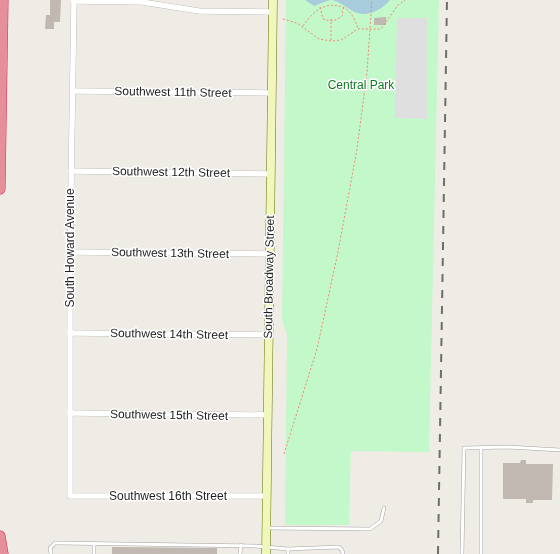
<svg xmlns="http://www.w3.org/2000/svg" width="560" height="554" font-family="Arial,sans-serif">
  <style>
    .park { fill: #c3f8cb }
    .parking { fill: #dfdfdf }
    .water { fill: #a7ccdb }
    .building { fill: #c0b8b1 }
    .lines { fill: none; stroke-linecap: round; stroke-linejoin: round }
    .lane-casing { stroke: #a3a3a3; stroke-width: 4 }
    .street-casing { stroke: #a3a3a3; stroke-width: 6 }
    .secondary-casing { stroke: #617209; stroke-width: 9 }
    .highway-casing { stroke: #d52a5b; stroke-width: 11 }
    .path { stroke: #f58670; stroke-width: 1; stroke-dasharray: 2 2; stroke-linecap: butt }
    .lane { stroke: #fff; stroke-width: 3 }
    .street { stroke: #fff; stroke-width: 5.5 }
    .secondary { stroke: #f1f7bb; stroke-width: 8 }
    .highway { stroke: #e48f9a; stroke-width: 10 }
    .rail { stroke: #6d6d6d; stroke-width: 2; stroke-dasharray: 8 8; stroke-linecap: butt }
    .labels { text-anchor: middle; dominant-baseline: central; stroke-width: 3; stroke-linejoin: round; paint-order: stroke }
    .park-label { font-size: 12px; fill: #0f7a1e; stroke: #fff }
    .street-label { font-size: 12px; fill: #1f1f1f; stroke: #fff }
  </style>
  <rect width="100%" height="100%" fill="#efece5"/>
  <!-- park -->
  <polygon class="park" points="286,0 439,0 429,452 351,451 349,525 285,525 287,335 282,320"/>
  <!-- parking -->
  <polygon class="parking" points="397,18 427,18 427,119 395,118"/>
  <!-- water -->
  <g class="water">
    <polygon points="305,0 330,0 314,6"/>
    <path d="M332,0H390C381,11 365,19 351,10C344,6 340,2 332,0Z"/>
  </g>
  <!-- building -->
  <g class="building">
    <polygon points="50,0 61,0 60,22 54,22 54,29 45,29 46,15 50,15"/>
    <polygon points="386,17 386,25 374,25 374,18"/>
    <polygon points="521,460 526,460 526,464 553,464 552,500 533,500 533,503 526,503 526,499 503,499 503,463 520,463"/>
    <polygon points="112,547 217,548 217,554 112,554"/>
  </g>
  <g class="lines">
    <!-- lane casing -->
    <g class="lane-casing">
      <g id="lane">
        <polyline points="268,528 370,529 381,521 384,508"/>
        <polyline points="288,549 339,547 342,550 343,554"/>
        <polyline points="51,554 50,548 55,543 60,543 255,546 288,549 288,554"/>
        <polyline points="94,554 94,544"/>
        <polyline points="240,554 241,545"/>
        <polyline points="462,554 464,448 507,447 560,450"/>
        <polyline points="481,554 481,448"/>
      </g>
    </g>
    <!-- street casing -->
    <g class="street-casing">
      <g id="street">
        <polyline points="74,0 70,252 70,496 266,496"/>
        <polyline points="74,1 142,2 199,11 273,12"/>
        <polyline points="74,91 272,93"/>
        <polyline points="71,171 271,174"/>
        <polyline points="70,252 270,254"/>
        <polyline points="70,333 269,335"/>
        <polyline points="70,413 268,415"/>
      </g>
    </g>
    <!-- secondary casing -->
    <g class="secondary-casing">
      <polyline id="secondary" points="266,554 273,0"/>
    </g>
    <!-- highway casing -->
    <g class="highway-casing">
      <g id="highway">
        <polyline points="0,189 3,0"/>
        <polyline points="0,536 3,554"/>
      </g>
    </g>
    <!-- path -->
    <g class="path">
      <path d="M320,7L323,19C331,22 337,21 343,15L342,10L344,8"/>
      <polyline points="283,19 297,23 319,39 331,41 341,40 358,29 381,29 398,5 405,0"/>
      <path d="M303,26C313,11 326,0 345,8C352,13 356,21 358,29"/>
      <polyline points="331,40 331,19"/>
      <polyline points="284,454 317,349 338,252 357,149 367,72 372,0"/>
    </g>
    <!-- lane -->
    <use href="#lane" class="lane"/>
    <!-- street -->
    <use href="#street" class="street"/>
    <!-- secondary -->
    <use href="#secondary" class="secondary"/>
    <!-- highway -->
    <use href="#highway" class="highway"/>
    <!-- rail -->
    <polyline class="rail" points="438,554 447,0"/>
  </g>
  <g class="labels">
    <!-- park labels -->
    <g class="park-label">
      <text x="361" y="85">Central Park</text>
    </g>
    <!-- street labels -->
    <g class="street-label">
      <text transform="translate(173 92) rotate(1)">Southwest 11th Street</text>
      <text transform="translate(171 172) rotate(1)">Southwest 12th Street</text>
      <text transform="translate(70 248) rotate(-90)">South Howard Avenue</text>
      <text transform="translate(170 253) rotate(1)">Southwest 13th Street</text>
      <text transform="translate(269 277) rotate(-89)">South Broadway Street</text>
      <text transform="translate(169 334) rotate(1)">Southwest 14th Street</text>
      <text transform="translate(169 415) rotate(1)">Southwest 15th Street</text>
      <text x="168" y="496">Southwest 16th Street</text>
    </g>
  </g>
</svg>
